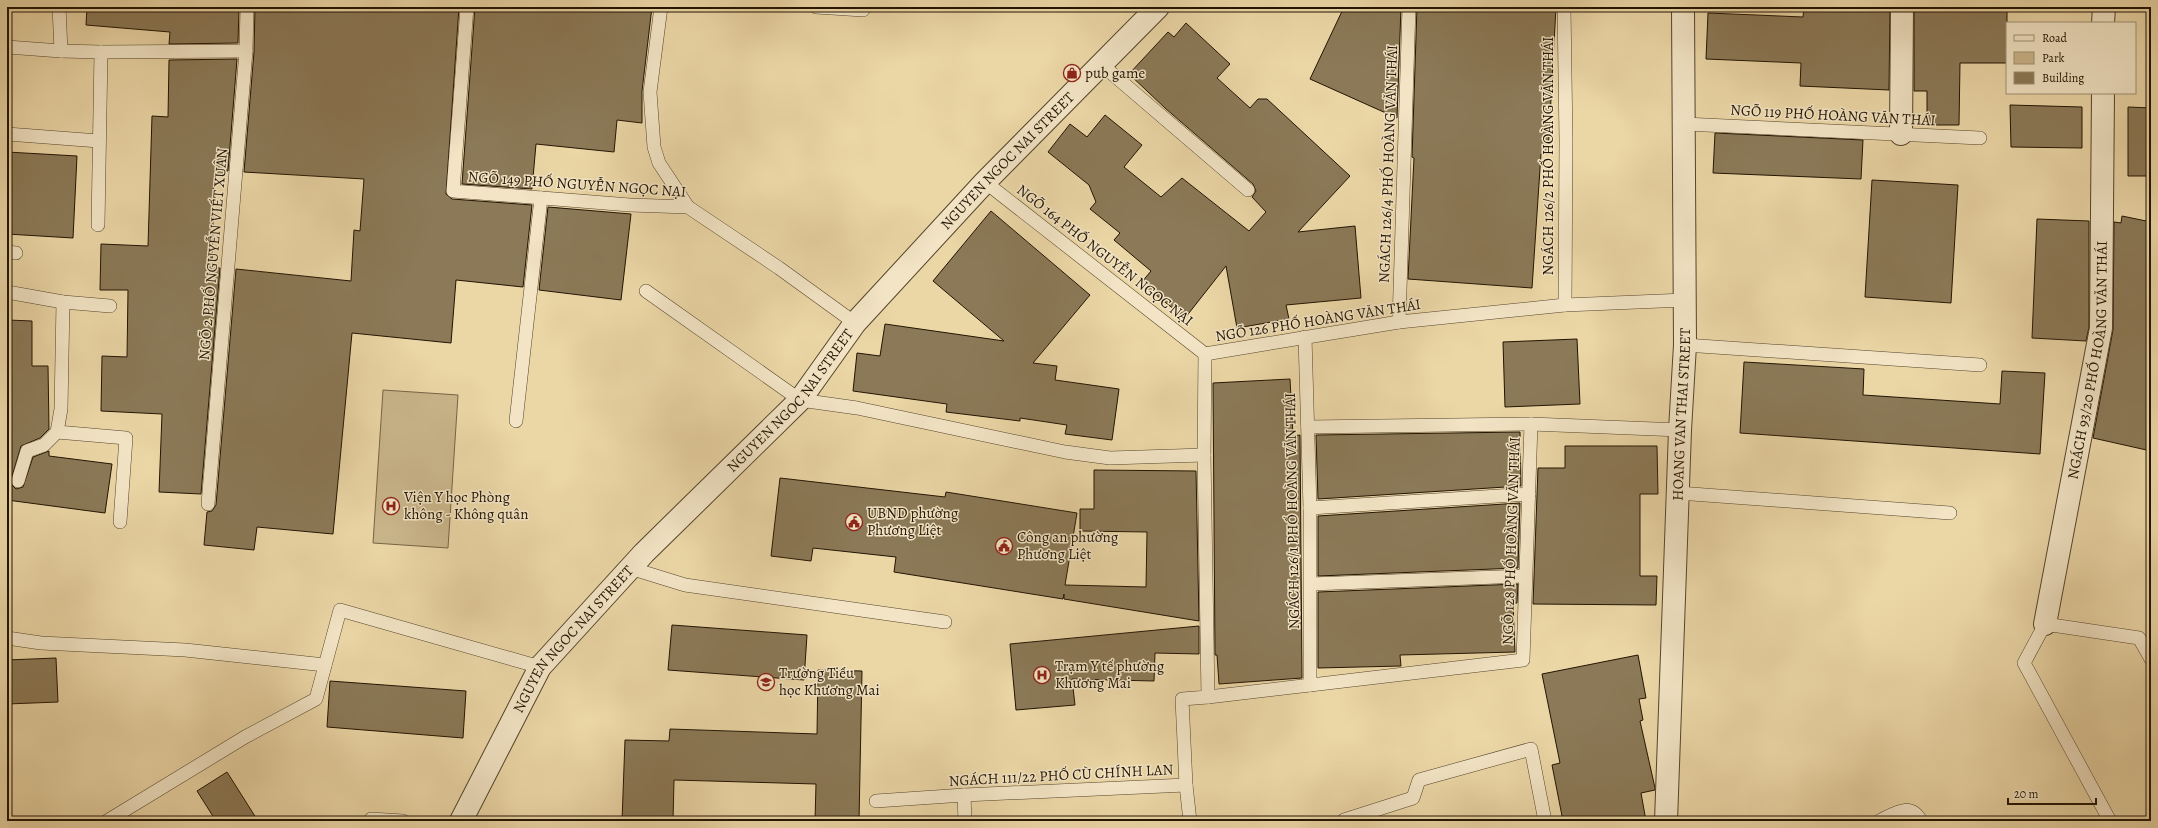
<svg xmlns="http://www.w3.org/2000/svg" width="2158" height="828" font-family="Alegreya,serif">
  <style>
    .green { fill: #c9b58a; stroke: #766446 }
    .building { fill: #8b7957; stroke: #221402 }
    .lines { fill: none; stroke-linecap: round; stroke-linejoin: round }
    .service-casing { stroke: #54442b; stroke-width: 14 }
    .minor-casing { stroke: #54442b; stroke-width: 24 }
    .service { stroke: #f2e4c5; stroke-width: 13 }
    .minor { stroke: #f2e4c5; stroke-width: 22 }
    .labels { text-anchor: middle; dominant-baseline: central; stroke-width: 3; stroke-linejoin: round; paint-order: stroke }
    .poi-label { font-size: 15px; fill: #221402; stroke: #f2e4c5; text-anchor: start }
    .street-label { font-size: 15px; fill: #221402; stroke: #f2e4c5 }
  </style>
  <rect width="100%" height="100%" fill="#ebd6a6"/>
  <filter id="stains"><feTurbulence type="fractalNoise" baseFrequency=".005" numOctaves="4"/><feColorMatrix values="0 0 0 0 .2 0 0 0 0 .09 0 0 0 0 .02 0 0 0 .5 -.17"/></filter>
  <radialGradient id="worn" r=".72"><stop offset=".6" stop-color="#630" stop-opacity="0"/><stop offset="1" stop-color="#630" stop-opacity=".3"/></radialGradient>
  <!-- green -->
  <polygon class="green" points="383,390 458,395 448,548 373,543"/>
  <!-- building -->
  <g class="building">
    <polygon points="87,7 239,7 238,43 169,44 170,32 86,25"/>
    <polygon points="255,7 459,7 446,194 452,199 532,205 523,287 456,280 451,343 352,333 333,534 257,527 254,550 204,545 207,512 212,511 216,505 236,269 351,281 354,230 360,231 364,179 244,172 254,52"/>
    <polygon points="475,7 652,7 642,91 642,123 617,120 614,152 536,144 532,189 462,184"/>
    <polygon points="1344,7 1401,7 1397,118 1310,79"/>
    <polygon points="1417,7 1556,7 1548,154 1541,154 1532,288 1408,279 1414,158 1412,157"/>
    <polygon points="1804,7 1890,7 1889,90 1800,86 1801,63 1706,59 1708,13 1803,17"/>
    <polygon points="1914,7 2007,7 2007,63 1960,63 1959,125 1927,125 1927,91 1914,91"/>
    <polygon points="1186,23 1230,64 1217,78 1250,108 1258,99 1267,99 1350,176 1298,232 1355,226 1361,298 1286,305 1289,319 1237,328 1226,266 1185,318 1141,283 1151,271 1114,240 1120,233 1090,209 1096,202 1089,185 1048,152 1070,124 1087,137 1105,115 1142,145 1124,167 1161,197 1182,178 1249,231 1266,212 1252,197 1256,191 1253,184 1165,108 1129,74 1168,32 1174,37"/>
    <polygon points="237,59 228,171 224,171 224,177 214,176 212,267 220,268 201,494 159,492 162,414 101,411 102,356 127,357 128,290 100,290 101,244 148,246 152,116 168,117 169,60"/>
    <polygon points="2010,105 2082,107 2082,148 2011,147"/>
    <polygon points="2128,107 2151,108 2151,176 2128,176"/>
    <polygon points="1715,133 1863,140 1861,179 1713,173"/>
    <polygon points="7,152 77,156 73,238 7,234"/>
    <polygon points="1872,180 1958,185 1951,303 1865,297"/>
    <polygon points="548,207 631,214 621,300 539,290"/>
    <polygon points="991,211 1090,295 1033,363 1057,366 1055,380 1119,389 1112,440 1065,434 1067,425 1020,418 1020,421 946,412 947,404 853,391 857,353 880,356 885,324 1004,341 933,281"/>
    <polygon points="2122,216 2151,222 2151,451 2093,438 2113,330 2114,222 2121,223"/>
    <polygon points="2037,219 2089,221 2089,327 2086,341 2032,338"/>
    <polygon points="8,320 32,321 32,366 48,366 49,429 40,438 21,446 10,483 16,489 23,487 33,457 49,451 49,456 112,464 105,513 7,500"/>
    <polygon points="1577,339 1580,404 1505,407 1503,342"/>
    <polygon points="1744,362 1864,369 1863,395 2000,404 2002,371 2045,373 2040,454 1740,433"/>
    <polygon points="1290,379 1293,436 1300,435 1302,678 1219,684 1217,655 1215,655 1213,383"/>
    <polygon points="1520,432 1521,486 1318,499 1316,435"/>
    <polygon points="1565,446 1657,446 1658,494 1640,494 1640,576 1657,576 1656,605 1533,604 1538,468 1565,468"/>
    <polygon points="1094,470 1196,471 1199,621 1064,599 1064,594 1063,599 894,572 896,557 813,548 811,561 771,556 780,478 945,497 946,492 1077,513 1065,585 1146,587 1147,532 1080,531 1080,509 1094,509"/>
    <polygon points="1520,503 1518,568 1318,576 1318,516"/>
    <polygon points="1518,584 1517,603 1513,603 1515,652 1400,655 1401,666 1318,668 1318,592"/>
    <polygon points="672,625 807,635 804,680 668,670"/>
    <polygon points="1199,626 1199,654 1155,653 1154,681 1072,679 1075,705 1016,710 1010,644"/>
    <polygon points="1638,655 1646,698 1639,699 1643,720 1640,721 1655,788 1655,790 1641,793 1646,821 1563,821 1552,765 1560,763 1542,674"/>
    <polygon points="56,658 58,702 7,704 7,660"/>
    <polygon points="818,670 862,671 859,821 815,821 816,784 674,780 673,821 622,821 625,740 669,741 670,729 817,734"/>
    <polygon points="330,681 466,691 463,738 327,727"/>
    <polygon points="227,772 258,821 216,821 197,791"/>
  </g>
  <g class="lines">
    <!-- service casing -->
    <g class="service-casing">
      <g id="service">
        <polyline points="59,7 61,51 101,52 98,225"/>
        <polyline points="467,7 453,191 630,205 688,207 779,268 855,323"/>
        <polyline points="661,7 650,92 654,147 659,163 688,207"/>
        <polyline points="816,7 863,10"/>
        <polyline points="1564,7 1566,141 1565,305"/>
        <polyline points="7,47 61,51"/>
        <polyline points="101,52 246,51"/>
        <polyline points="1102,65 1248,190"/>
        <polyline points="1684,124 1980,138"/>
        <polyline points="7,134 99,141"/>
        <polyline points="985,182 1205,354"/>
        <polyline points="7,252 16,253"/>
        <polyline points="646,291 800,400 857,408 1065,452 1110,458 1204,455"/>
        <polyline points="7,292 63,302 110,306"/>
        <polyline points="1399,322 1409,7"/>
        <polyline points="1305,337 1310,508 1310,685"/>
        <polyline points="1685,345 1980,365"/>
        <polyline points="1205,354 1399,322 1565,305 1685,300"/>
        <polyline points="516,421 541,198"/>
        <polyline points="1308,427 1531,424 1680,430"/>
        <polyline points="57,432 126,438 120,522"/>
        <polyline points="18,481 27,451 44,445 57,432 61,409 63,302"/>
        <polyline points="1678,493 1950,513"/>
        <polyline points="208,504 246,51 247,7"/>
        <polyline points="1310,508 1529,494"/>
        <polyline points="630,568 685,585 945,622"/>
        <polyline points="1311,584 1525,576"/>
        <polyline points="7,638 41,643 185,650 325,665"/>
        <polyline points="1208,697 1523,660 1531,424"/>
        <polyline points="964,795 965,821"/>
        <polyline points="876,801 964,795 1186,785"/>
        <polyline points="371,819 403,821"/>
        <polyline points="1344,820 1413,798 1419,780 1531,749 1545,821"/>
        <polyline points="107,821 245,737 316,699 340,610 540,667"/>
        <polyline points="1190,821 1186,785 1182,699 1208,697 1204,455 1205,354"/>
        <path d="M1879,821C1894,814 1910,801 1921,821"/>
        <polyline points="2110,821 2024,663 2045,624 2139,638 2151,659"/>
      </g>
    </g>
    <!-- minor casing -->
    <g class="minor-casing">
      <g id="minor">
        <polyline points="2103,23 2104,7"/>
        <polyline points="1901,134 1902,7"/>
        <path id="s1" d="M2045,624L2101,328L2103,93"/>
        <path id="s2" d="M461,821L540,667L644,553L800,400L855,323L985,182L1158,7"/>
        <path id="s3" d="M1666,821L1680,430L1685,345L1683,7"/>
      </g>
    </g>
    <!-- service -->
    <use href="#service" class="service"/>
    <!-- minor -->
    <use href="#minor" class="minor"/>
  </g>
  <!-- icons -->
  <defs>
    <g id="shop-ring" transform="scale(0.9)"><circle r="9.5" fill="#f2e4c5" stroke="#8f2418" stroke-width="1.5"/><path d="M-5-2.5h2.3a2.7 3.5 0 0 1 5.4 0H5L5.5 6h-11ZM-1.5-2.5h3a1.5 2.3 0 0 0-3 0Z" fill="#8f2418"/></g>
    <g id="hospital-ring" transform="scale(0.9)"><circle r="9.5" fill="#f2e4c5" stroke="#8f2418" stroke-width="1.5"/><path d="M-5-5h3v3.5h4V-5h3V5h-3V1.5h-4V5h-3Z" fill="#8f2418"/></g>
    <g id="civic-ring" transform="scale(0.9)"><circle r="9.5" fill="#f2e4c5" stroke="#8f2418" stroke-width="1.5"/><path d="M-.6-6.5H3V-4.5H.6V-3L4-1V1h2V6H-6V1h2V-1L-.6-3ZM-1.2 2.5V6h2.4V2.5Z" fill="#8f2418"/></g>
    <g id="school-ring" transform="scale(0.9)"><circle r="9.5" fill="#f2e4c5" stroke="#8f2418" stroke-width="1.5"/><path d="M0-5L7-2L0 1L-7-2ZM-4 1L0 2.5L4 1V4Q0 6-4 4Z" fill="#8f2418"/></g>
  </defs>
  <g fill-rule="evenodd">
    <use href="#shop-ring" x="1072" y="73"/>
    <use href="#hospital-ring" x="391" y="506"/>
    <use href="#civic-ring" x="854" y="522"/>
    <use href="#civic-ring" x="1004" y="546"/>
    <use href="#hospital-ring" x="1042" y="675"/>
    <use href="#school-ring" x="766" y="682"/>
  </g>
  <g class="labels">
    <!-- poi labels -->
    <g class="poi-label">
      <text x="1085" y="73">pub game</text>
      <text x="404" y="497">Viện Y học Phòng<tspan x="404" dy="17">không - Không quân</tspan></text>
      <text x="867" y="513">UBND phường<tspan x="867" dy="17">Phương Liệt</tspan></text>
      <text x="1017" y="537">Công an phường<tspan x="1017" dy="17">Phương Liệt</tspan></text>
      <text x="1055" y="666">Trạm Y tế phường<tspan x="1055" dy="17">Khương Mai</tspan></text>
      <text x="779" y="673">Trường Tiểu<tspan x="779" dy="17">học Khương Mai</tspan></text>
    </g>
    <!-- street labels -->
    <g class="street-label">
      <text transform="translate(1833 115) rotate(3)">NGÕ 119 PHỐ HOÀNG VĂN THÁI</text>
      <text transform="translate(1548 156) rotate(-90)">NGÁCH 126/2 PHỐ HOÀNG VĂN THÁI</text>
      <text stroke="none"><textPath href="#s2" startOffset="863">NGUYEN NGOC NAI STREET</textPath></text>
      <text transform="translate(1388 164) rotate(-88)">NGÁCH 126/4 PHỐ HOÀNG VĂN THÁI</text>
      <text transform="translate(577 184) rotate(4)">NGÕ 149 PHỐ NGUYỄN NGỌC NẠI</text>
      <text transform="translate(213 254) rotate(-85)">NGÕ 2 PHỐ NGUYỄN VIẾT XUÂN</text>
      <text transform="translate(1105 255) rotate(38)">NGÕ 164 PHỐ NGUYỄN NGỌC NẠI</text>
      <text transform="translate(1318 320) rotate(-9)">NGÕ 126 PHỐ HOÀNG VĂN THÁI</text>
      <text stroke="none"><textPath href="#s1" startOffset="268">NGÁCH 93/20 PHỐ HOÀNG VĂN THÁI</textPath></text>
      <text stroke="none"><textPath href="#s2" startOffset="539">NGUYEN NGOC NAI STREET</textPath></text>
      <text stroke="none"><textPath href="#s3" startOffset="407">HOANG VAN THAI STREET</textPath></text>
      <text transform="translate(1292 511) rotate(-91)">NGÁCH 126/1 PHỐ HOÀNG VĂN THÁI</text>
      <text transform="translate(1511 541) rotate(-88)">NGÕ 128 PHỐ HOÀNG VĂN THÁI</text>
      <text stroke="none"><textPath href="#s2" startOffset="215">NGUYEN NGOC NAI STREET</textPath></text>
      <text transform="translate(1061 775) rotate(-3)">NGÁCH 111/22 PHỐ CÙ CHÍNH LAN</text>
    </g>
  </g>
  <!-- margin -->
  <rect width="2158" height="828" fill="none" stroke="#ebd6a6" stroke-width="24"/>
  <rect x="8" y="8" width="2142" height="812" fill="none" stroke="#221402" stroke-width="2"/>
  <rect x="12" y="12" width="2134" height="804" fill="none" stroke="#221402"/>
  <!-- legend -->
  <rect x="2006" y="22" width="130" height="72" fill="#f2e4c5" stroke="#9f9177"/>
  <rect x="2014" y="35" width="20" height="6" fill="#f2e4c5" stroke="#9f9177"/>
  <text x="2042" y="42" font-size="12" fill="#221402">Road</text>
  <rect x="2014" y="52" width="20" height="12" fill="#c9b58a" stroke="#9f9177"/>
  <text x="2042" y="62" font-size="12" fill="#221402">Park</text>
  <rect x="2014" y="72" width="20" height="12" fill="#8b7957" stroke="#9f9177"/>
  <text x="2042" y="82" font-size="12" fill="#221402">Building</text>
  <!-- scale -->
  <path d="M2008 798v6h88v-6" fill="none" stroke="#221402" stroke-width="2"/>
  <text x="2014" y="798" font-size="12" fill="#221402" stroke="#f2e4c5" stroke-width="3" paint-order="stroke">20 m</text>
  <rect width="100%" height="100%" filter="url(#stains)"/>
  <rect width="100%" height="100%" fill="url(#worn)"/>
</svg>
